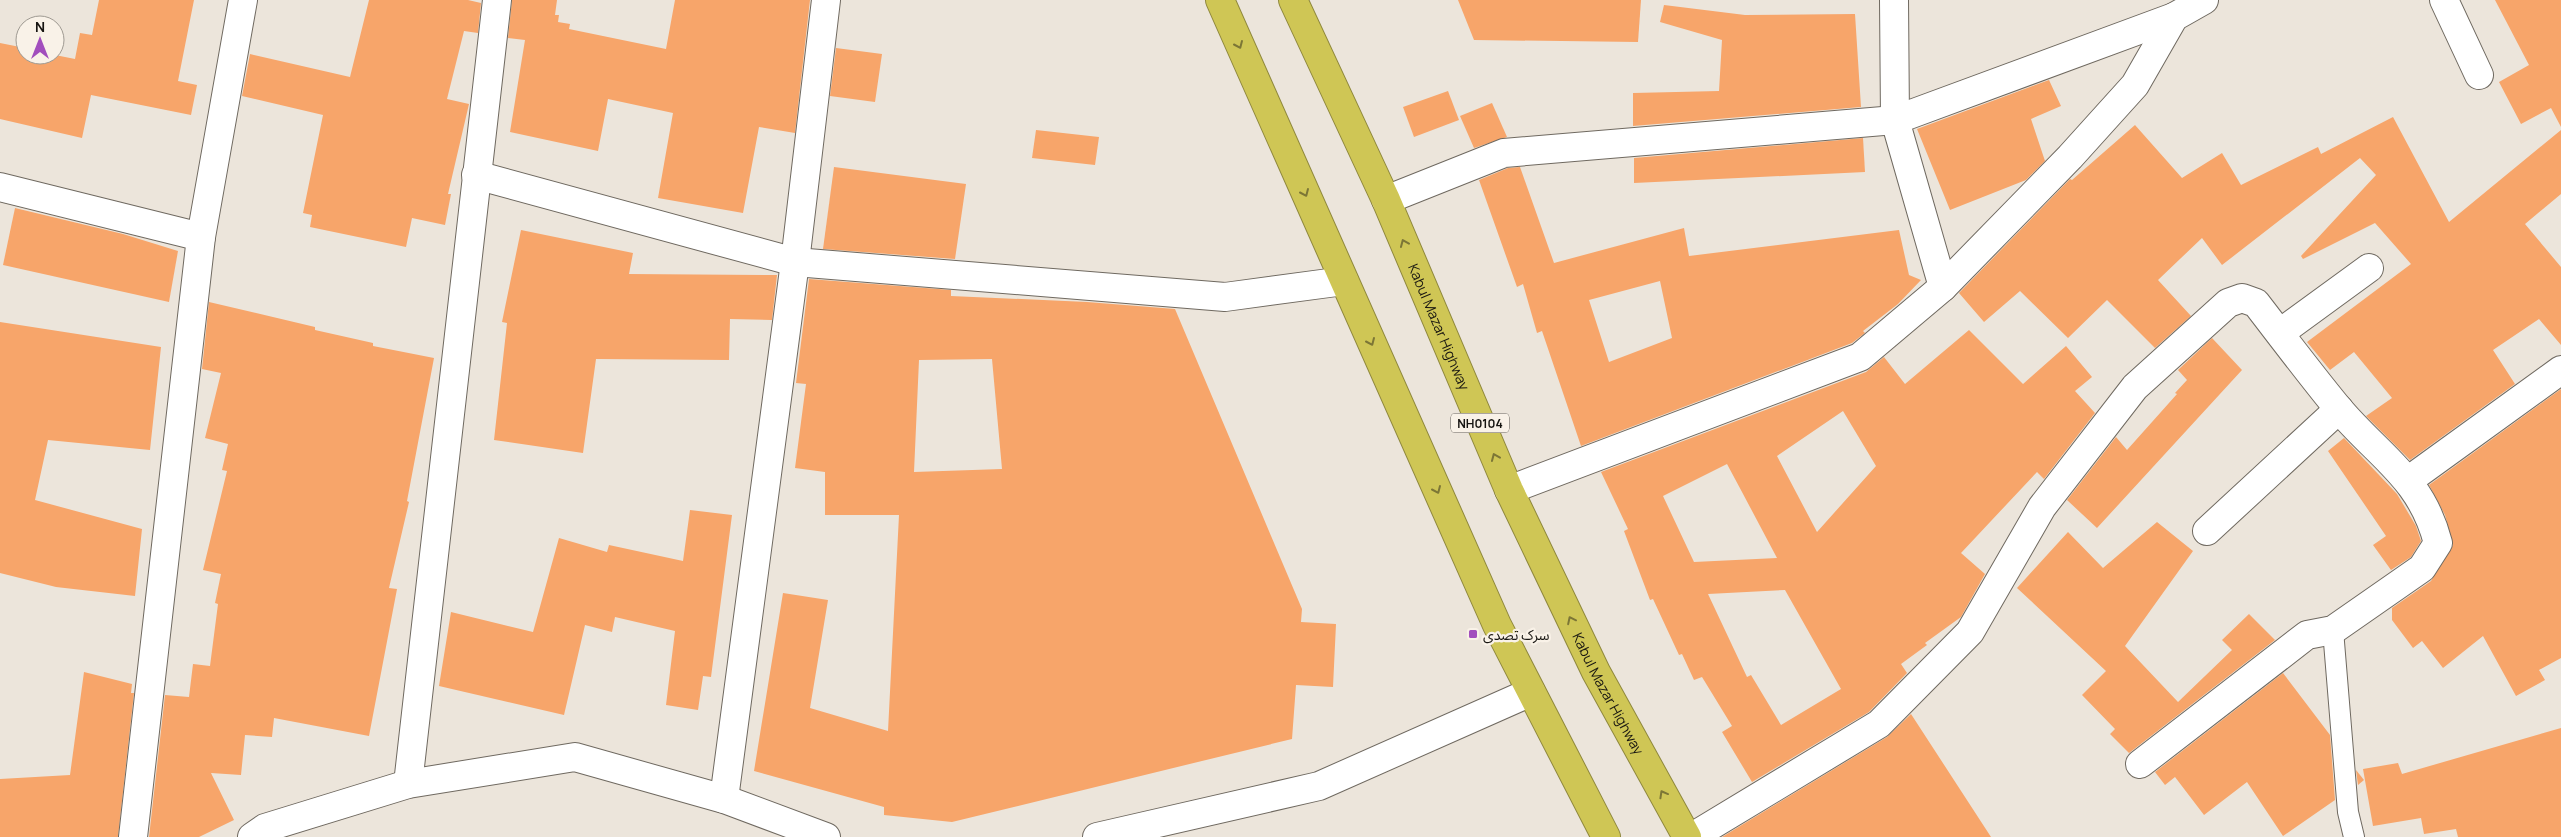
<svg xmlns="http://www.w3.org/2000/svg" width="2561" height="837" font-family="Manrope,'Noto Sans Arabic',sans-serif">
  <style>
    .building { fill: #f7a56a; fill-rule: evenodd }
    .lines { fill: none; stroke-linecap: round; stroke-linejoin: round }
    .lane-casing { stroke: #6f6960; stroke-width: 22 }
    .street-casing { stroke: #6f6960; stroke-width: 30 }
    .highway-casing { stroke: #8f883d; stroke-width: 30 }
    .lane { stroke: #fff; stroke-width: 20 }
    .street { stroke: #fff; stroke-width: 28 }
    .highway { stroke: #cfc655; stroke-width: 28 }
    .oneway { stroke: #7c7636 }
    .poi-dot { fill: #a24ebd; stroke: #f9f2e8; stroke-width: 2 }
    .labels { text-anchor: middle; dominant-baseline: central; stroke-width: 4.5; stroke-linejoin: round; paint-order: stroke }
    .shield { fill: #f9f2e8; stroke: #5b5752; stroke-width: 1 }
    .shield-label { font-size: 12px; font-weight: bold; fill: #171511 }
    .street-label { font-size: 14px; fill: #171511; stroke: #f9f2e8 }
    .poi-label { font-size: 14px; fill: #171511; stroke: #f9f2e8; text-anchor: start }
  </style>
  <rect width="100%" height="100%" fill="#ece5db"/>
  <!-- building -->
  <g class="building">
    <polygon points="99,0 194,0 178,81 197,85 191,115 91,95 82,138 0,119 0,43 25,48 25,55 55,55 75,59 80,33 92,35"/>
    <polygon points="369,0 468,0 481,3 478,33 464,31 447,99 469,104 448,194 451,194 445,225 412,218 406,247 310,227 312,215 303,213 323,115 242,96 250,54 350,77"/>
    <polygon points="512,0 557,0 555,15 559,15 558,22 570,24 569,29 666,49 675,0 810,0 795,133 759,127 743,213 658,198 673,113 608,99 598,151 510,132 525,40 508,38"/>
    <polygon points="1458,0 1641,0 1638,42 1474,40"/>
    <polygon points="2495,0 2561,0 2561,127 2551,108 2521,124 2499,82 2529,65"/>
    <polygon points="1664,5 1745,15 1855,14 1861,107 1633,126 1633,93 1719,91 1722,40 1660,22"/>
    <polygon points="836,48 882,54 875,102 830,96"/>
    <polygon points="2049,80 2061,106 2031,119 2045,161 2026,180 1950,210 1917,129"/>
    <polygon points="1448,91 1459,120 1414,137 1403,107"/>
    <polygon points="1492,103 1507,137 1474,148 1460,116"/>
    <polygon points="2393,117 2449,222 2561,130 2561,194 2525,224 2561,267 2561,345 2539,319 2493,350 2515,384 2410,460 2366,416 2392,398 2354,352 2330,370 2307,342 2411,264 2375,223 2303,259 2301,256 2376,175 2360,158 2222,265 2202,238 2158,280 2191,316 2155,348 2107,300 2068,338 2020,291 1984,322 1959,293 2070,179 2072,180 2135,125 2182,178 2222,153 2241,185 2318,147 2321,154"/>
    <polygon points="1036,130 1099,137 1095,165 1032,158"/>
    <polygon points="1863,138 1865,172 1634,183 1634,158"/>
    <polygon points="834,167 966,184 955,259 823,249"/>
    <path d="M1520,167L1554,263L1684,228L1689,256L1899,230L1909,275L1921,280L1898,304L1863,331L1865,333L1852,343L1581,446L1542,331L1537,333L1523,284L1517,287L1479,180L1508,168ZM1660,281L1672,338L1609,362L1589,300Z"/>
    <polygon points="15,208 123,234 178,251 169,302 3,265"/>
    <polygon points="521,230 633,253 629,274 777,275 772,320 730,319 729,360 596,359 583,453 494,440 507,323 502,322"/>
    <path d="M809,279L951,290V296L1087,302L1175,309L1302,609L1301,622L1336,624L1333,687L1296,685L1292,739L952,822L884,815V807L754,771L783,593L828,600L810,708L888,731L899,515H825V472L795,468L806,384L796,383ZM992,359L1002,469L914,472L919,360Z"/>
    <polygon points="209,302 315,327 315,330 373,343 373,346 434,358 407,501 409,502 389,588 397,589 369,736 274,718 272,737 245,735 241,775 211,773 234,820 199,837 149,837 165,695 189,697 193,664 210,666 218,604 215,603 221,574 203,570 227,471 222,470 228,444 205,438 221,373 202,369"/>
    <polygon points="0,322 161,347 150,450 48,440 35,500 142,529 135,596 56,587 0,573"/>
    <path d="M1969,330L2023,384L2066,346L2092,377L2075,391L2095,413L2044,479L2037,472L1961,553L1985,574L1961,617L1925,643L1927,645L1901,664L1907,673L1869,712L1752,782L1722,732L1732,726L1702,677L1694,680L1682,654L1679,655L1653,599L1650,600L1624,531L1628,529L1601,472L1866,372L1884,357L1905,384ZM1843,411L1876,466L1817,532L1777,456ZM1727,464L1742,492L1777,558L1694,562L1663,496ZM1785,590L1841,689L1781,725L1751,675L1747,677L1708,594Z"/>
    <polygon points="2212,338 2242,370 2097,528 2067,500 2116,437 2127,450 2177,394 2175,393 2187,380 2178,370"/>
    <polygon points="2561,389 2561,658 2539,670 2545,680 2516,696 2483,636 2443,668 2422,641 2413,648 2392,620 2392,608 2431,581 2453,545 2445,515 2429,485"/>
    <polygon points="2344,438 2397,494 2416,526 2421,541 2411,557 2391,570 2373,545 2386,536 2328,451"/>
    <polygon points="690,510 732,515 711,677 703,676 698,710 666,705 675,631 615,617 612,632 585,625 564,715 439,686 451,612 533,632 559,538 607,552 609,545 683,561"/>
    <polygon points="2157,522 2193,551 2125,646 2178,702 2232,650 2222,640 2249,614 2275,640 2129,753 2110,734 2115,729 2082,695 2106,671 2017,588 2068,532 2103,568"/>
    <polygon points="84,672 132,684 131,693 134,693 118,837 0,837 0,779 70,775"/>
    <polygon points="2283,673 2330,735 2335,800 2283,836 2247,782 2204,815 2175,777 2165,785 2155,772"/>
    <polygon points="1911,714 1991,837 1722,837 1887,737"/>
    <polygon points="2561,728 2561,837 2458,837 2456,829 2424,834 2421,818 2373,826 2363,769 2398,763 2402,774"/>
    <polygon points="2356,770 2364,780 2358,785"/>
  </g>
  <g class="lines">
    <!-- lane casing -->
    <g class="lane-casing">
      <polyline id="lane" points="2333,630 2348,812 2354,837"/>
    </g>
    <!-- street casing -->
    <g class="street-casing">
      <g id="street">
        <polyline points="1894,0 1895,120 1943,287"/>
        <polyline points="2444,0 2479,75"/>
        <polyline points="476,175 795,262 1225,297 1344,281"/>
        <polyline points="0,187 201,237"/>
        <polyline points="1386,200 1504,153 1895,120 2174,17"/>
        <polyline points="2280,333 2369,268"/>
        <polyline points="2409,480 2561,370"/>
        <polyline points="1509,490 1860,357 1943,287 2070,157 2135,85 2174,17 2204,0"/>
        <polyline points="2207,531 2339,409"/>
        <polyline points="408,784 497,0"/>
        <polyline points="724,799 795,262 826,0"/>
        <polyline points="133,837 201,237 243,0"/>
        <polyline points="252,837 265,828 408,784 575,757 724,799 826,837"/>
        <polyline points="1097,837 1319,786 1531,692"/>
        <path d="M1692,837L1879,724L1970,632L2042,507L2135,387L2228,303L2242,298L2256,303C2283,338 2310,374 2338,408C2379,457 2421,477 2438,543L2422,568L2333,630L2307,635L2140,764"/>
      </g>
    </g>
    <!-- highway casing -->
    <g class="highway-casing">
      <g id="highway">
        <polyline points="1220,0 1497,625 1606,837"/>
        <path id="s1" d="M1293,0L1386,200L1509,490L1596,672L1687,837"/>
      </g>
    </g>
    <!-- lane -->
    <use href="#lane" class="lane"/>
    <!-- street -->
    <use href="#street" class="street"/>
    <!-- highway -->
    <use href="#highway" class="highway"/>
  </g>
  <!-- one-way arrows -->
  <defs><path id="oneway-chevron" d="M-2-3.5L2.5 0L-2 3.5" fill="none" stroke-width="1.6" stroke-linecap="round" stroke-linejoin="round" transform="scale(1.25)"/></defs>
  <g class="oneway">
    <use href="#oneway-chevron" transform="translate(1239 45) rotate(66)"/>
    <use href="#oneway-chevron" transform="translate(1305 193) rotate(66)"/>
    <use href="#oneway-chevron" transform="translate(1404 243) rotate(-113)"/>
    <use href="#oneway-chevron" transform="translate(1371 342) rotate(66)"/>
    <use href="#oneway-chevron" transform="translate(1495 457) rotate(-113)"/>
    <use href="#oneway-chevron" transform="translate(1437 490) rotate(66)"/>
    <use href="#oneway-chevron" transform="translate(1571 620) rotate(-116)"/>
    <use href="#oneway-chevron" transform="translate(1663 794) rotate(-119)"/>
  </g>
  <!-- markers -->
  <rect class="poi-dot" x="1468" y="629" width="10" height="10" rx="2.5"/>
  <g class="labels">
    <!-- shield labels -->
    <rect class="shield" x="1451" y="413.5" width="58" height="19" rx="4"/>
    <g class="shield-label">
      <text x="1480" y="423">NH0104</text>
    </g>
    <!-- street labels -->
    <g class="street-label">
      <text stroke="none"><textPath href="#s1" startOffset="358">Kabul Mazar Highway</textPath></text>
      <text stroke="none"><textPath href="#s1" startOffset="762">Kabul Mazar Highway</textPath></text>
    </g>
    <!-- poi labels -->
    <g class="poi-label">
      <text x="1483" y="634">سرک تصدی</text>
    </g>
  </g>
  <!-- north arrow -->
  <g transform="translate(40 40)"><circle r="24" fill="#f9f2e8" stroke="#9f9a92"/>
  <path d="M0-4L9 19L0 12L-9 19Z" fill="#a24ebd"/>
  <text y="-8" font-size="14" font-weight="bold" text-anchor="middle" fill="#171511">N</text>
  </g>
</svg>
